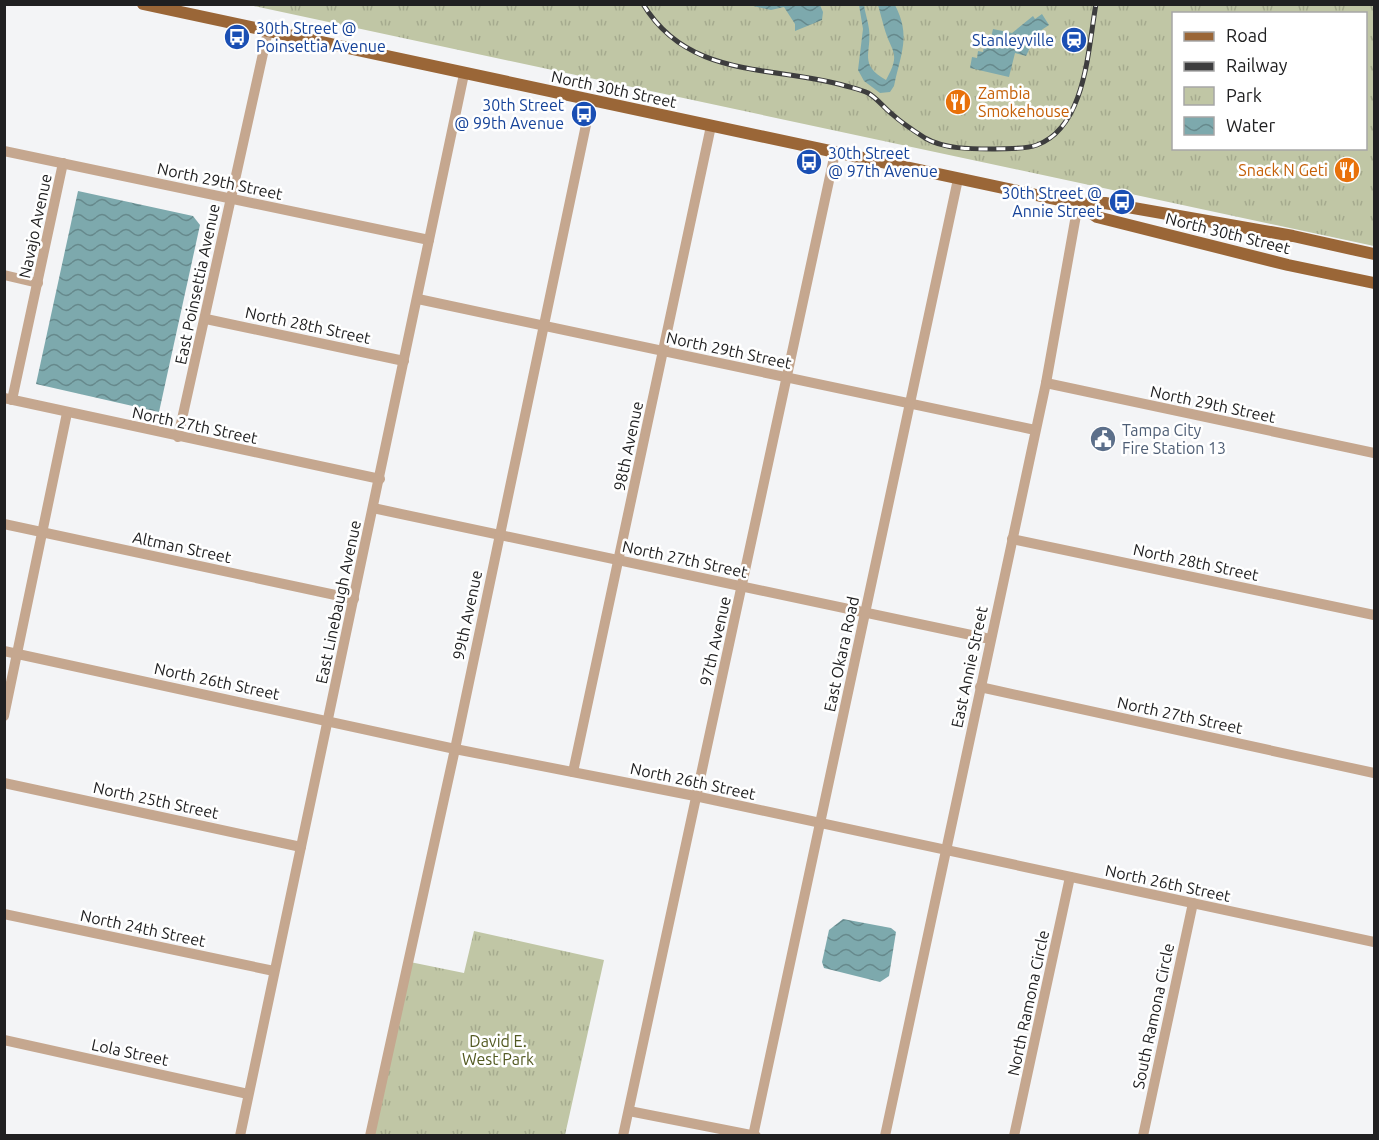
<svg xmlns="http://www.w3.org/2000/svg" width="1379" height="1140" font-family="Ubuntu,sans-serif">
  <style>
    .park { fill: url(#park-tufts); fill-rule: evenodd }
    .water { fill: url(#water-waves) }
    .lines { fill: none; stroke-linecap: round; stroke-linejoin: round }
    .minor { stroke: #c5a78f; stroke-width: 10 }
    .major { stroke: #9a6637; stroke-width: 12 }
    .rail-casing { stroke: #3d3d3e; stroke-width: 5 }
    .rail { stroke: #fff; stroke-width: 3; stroke-dasharray: 9; stroke-linecap: butt }
    .labels { text-anchor: middle; dominant-baseline: central; stroke-width: 5; stroke-linejoin: round; paint-order: stroke }
    .transit-label { font-size: 16px; fill: #164399; stroke: #fff; text-anchor: end }
    .street-label { font-size: 16px; fill: #202021; stroke: #fff }
    .food-label { font-size: 16px; fill: #c56008; stroke: #fff; text-anchor: start }
    .service-label { font-size: 16px; fill: #4e5e75; stroke: #fff; text-anchor: start }
    .park-label { font-size: 16px; fill: #525921; stroke: #fff }
  </style>
  <defs>
    <pattern id="park-tufts" width="24" height="20" patternUnits="userSpaceOnUse" patternTransform="scale(1.5)"><rect width="24" height="20" fill="#c0c6a5"/><path d="M3 7l-1-3M5 7V3M7 7l1-3M15 17l-1-3M17 17v-4M19 17l1-3" fill="none" stroke="#a5aa8e"/></pattern>
    <pattern id="water-waves" width="16" height="10" patternUnits="userSpaceOnUse" patternTransform="scale(1.5)"><rect width="16" height="10" fill="#7da9ad"/><path d="M0 5q4-4 8 0t8 0" fill="none" stroke="#66898c"/></pattern>
  </defs>
  <rect width="100%" height="100%" fill="#f3f4f6"/>
  <!-- park -->
  <g class="park">
    <path d="M249,5H1374V246ZM1174,14H1366V148H1174Z"/>
    <polygon points="474,931 604,960 565,1135 372,1136 410,962 464,973"/>
  </g>
  <!-- water -->
  <g class="water">
    <polygon points="749,5 820,5 823,12 822,20 795,31 795,24 784,7 771,10"/>
    <path d="M859,5H864C865,13 868,21 869,29C872,53 858,64 886,80C902,52 891,53 884,27C882,20 880,12 878,5H895C911,36 901,53 894,86L890,92L880,93L864,81L858,70L863,29Z"/>
    <polygon points="1042,14 1049,25 1037,33 1026,56 1015,53 1009,77 970,68 972,57 977,58 978,51 983,52 984,46 989,47 993,29 1012,33 1033,16 1035,19"/>
    <polygon points="78,191 193,216 200,225 159,412 36,384"/>
    <polygon points="843,919 891,928 896,932 889,976 880,982 824,968 822,962 829,930"/>
  </g>
  <g class="lines">
    <!-- minor -->
    <g class="minor">
      <polyline points="4,151 429,240"/>
      <polyline points="4,275 38,283"/>
      <polyline points="418,299 1035,430"/>
      <polyline points="206,319 404,361"/>
      <polyline points="1046,383 1374,453"/>
      <polyline points="4,398 380,479"/>
      <polyline points="12,400 63,163"/>
      <polyline points="178,437 268,31"/>
      <polyline points="373,508 990,639"/>
      <polyline points="4,524 354,599"/>
      <polyline points="1012,539 1374,615"/>
      <polyline points="4,651 455,749 695,796 1374,942"/>
      <polyline points="980,687 1374,773"/>
      <polyline points="4,716 67,413"/>
      <polyline points="573,772 711,126"/>
      <polyline points="4,783 301,847"/>
      <polyline points="4,914 274,971"/>
      <polyline points="4,1040 248,1094"/>
      <polyline points="629,1111 756,1136"/>
      <polyline points="240,1136 464,74"/>
      <polyline points="370,1136 455,749 591,101"/>
      <polyline points="623,1136 835,153"/>
      <polyline points="753,1136 958,179"/>
      <polyline points="885,1136 1046,383 1078,204"/>
      <polyline points="1014,1136 1070,877"/>
      <polyline points="1143,1136 1193,903"/>
    </g>
    <!-- major -->
    <g class="major">
      <polyline points="143,4 1078,204 1105,203 1293,236 1374,254"/>
      <polyline points="1078,204 1097,217 1288,265 1374,283"/>
    </g>
    <!-- rail casing -->
    <g class="rail-casing">
      <path id="rail" d="M643,4C689,80 773,65 846,86C853,88 862,90 868,93C877,98 884,108 892,114C902,123 914,131 925,138C944,149 971,149 992,149C1007,148 1023,150 1037,145C1086,127 1088,48 1096,4"/>
    </g>
    <!-- rail -->
    <use href="#rail" class="rail"/>
  </g>
  <!-- icons -->
  <defs>
    <g id="bus-disc" transform="scale(1.35)"><circle r="9.5" fill="#1a4fb4" stroke="#fff"/><path d="M-5-6H5V4H4V6H2V4H-2V6H-4V4H-5ZM-3.5-4V0h7V-4ZM-3.5 1.2v1.5H-2V1.2ZM2 1.2v1.5H3.5V1.2Z" fill="#fff"/></g>
    <g id="station-disc" transform="scale(1.35)"><circle r="9.5" fill="#1a4fb4" stroke="#fff"/><path d="M-3-6H3Q5-6 5-4V2Q5 4 3 4L4.5 6H3L1.5 4h-3L-3 6H-4.5L-3 4Q-5 4-5 2V-4Q-5-6-3-6ZM-3.5-4v3h7v-3ZM-3.5 1v1.5H-2V1ZM2 1v1.5H3.5V1Z" fill="#fff"/></g>
    <g id="restaurant-disc" transform="scale(1.35)"><circle r="9.5" fill="#e8710a" stroke="#fff"/><path d="M-5-6h1v4h1v-4h1v4h1v-4h1v5L-1.5 .5V6h-2V.5L-5-1ZM5-6V6H3V1.5H1.5Q1.5-4 5-6Z" fill="#fff"/></g>
    <g id="civic-disc" transform="scale(1.35)"><circle r="9.5" fill="#5c6f8a" stroke="#fff"/><path d="M-.6-6.5H3V-4.5H.6V-3L4-1V1h2V6H-6V1h2V-1L-.6-3ZM-1.2 2.5V6h2.4V2.5Z" fill="#fff"/></g>
  </defs>
  <g fill-rule="evenodd">
    <use href="#bus-disc" x="237" y="37"/>
    <use href="#station-disc" x="1074" y="40"/>
    <use href="#restaurant-disc" x="958" y="102"/>
    <use href="#bus-disc" x="584" y="114"/>
    <use href="#bus-disc" x="809" y="162"/>
    <use href="#restaurant-disc" x="1347" y="170"/>
    <use href="#bus-disc" x="1122" y="202"/>
    <use href="#civic-disc" x="1103" y="439"/>
  </g>
  <g class="labels">
    <!-- transit labels -->
    <g class="transit-label">
      <text x="256" y="28" text-anchor="start">30th Street @<tspan x="256" dy="18">Poinsettia Avenue</tspan></text>
      <text x="1054" y="40">Stanleyville</text>
      <text x="564" y="105">30th Street<tspan x="564" dy="18">@ 99th Avenue</tspan></text>
      <text x="828" y="153" text-anchor="start">30th Street<tspan x="828" dy="18">@ 97th Avenue</tspan></text>
      <text x="1102" y="193">30th Street @<tspan x="1102" dy="18">Annie Street</tspan></text>
    </g>
    <!-- street labels -->
    <g class="street-label">
      <text transform="translate(614 89) rotate(12)">North 30th Street</text>
      <text transform="translate(220 181) rotate(12)">North 29th Street</text>
      <text transform="translate(35 226) rotate(-78)">Navajo Avenue</text>
      <text transform="translate(1228 233) rotate(14)">North 30th Street</text>
      <text transform="translate(197 284) rotate(-78)">East Poinsettia Avenue</text>
      <text transform="translate(308 325) rotate(12)">North 28th Street</text>
      <text transform="translate(729 350) rotate(12)">North 29th Street</text>
      <text transform="translate(1213 404) rotate(12)">North 29th Street</text>
      <text transform="translate(195 425) rotate(12)">North 27th Street</text>
      <text transform="translate(628 446) rotate(-78)">98th Avenue</text>
      <text transform="translate(182 547) rotate(12)">Altman Street</text>
      <text transform="translate(685 559) rotate(12)">North 27th Street</text>
      <text transform="translate(1196 562) rotate(12)">North 28th Street</text>
      <text transform="translate(338 602) rotate(-78)">East Linebaugh Avenue</text>
      <text transform="translate(467 615) rotate(-78)">99th Avenue</text>
      <text transform="translate(715 641) rotate(-77)">97th Avenue</text>
      <text transform="translate(841 654) rotate(-78)">East Okara Road</text>
      <text transform="translate(969 667) rotate(-78)">East Annie Street</text>
      <text transform="translate(217 681) rotate(12)">North 26th Street</text>
      <text transform="translate(1180 715) rotate(12)">North 27th Street</text>
      <text transform="translate(693 781) rotate(12)">North 26th Street</text>
      <text transform="translate(156 800) rotate(12)">North 25th Street</text>
      <text transform="translate(1168 883) rotate(12)">North 26th Street</text>
      <text transform="translate(143 928) rotate(12)">North 24th Street</text>
      <text transform="translate(1028 1003) rotate(-78)">North Ramona Circle</text>
      <text transform="translate(1153 1016) rotate(-78)">South Ramona Circle</text>
      <text transform="translate(130 1052) rotate(12)">Lola Street</text>
    </g>
    <!-- food labels -->
    <g class="food-label">
      <text x="978" y="93">Zambia<tspan x="978" dy="18">Smokehouse</tspan></text>
      <text x="1328" y="170" text-anchor="end">Snack N Geti</text>
    </g>
    <!-- service labels -->
    <g class="service-label">
      <text x="1122" y="430">Tampa City<tspan x="1122" dy="18">Fire Station 13</tspan></text>
    </g>
    <!-- park labels -->
    <g class="park-label">
      <text x="498" y="1041">David E.<tspan x="498" dy="18">West Park</tspan></text>
    </g>
  </g>
  <!-- border -->
  <rect width="1379" height="1140" fill="none" stroke="#202021" stroke-width="12"/>
  <!-- legend -->
  <rect x="1172" y="12" width="195" height="138" fill="#ffffff" stroke="#a6a6a6" stroke-width="1.5"/>
  <rect x="1184" y="32" width="30" height="9" fill="#9a6637" stroke="#a6a6a6" stroke-width="1.5"/>
  <text x="1226" y="42" font-size="18" fill="#202021">Road</text>
  <rect x="1184" y="62" width="30" height="9" fill="#3d3d3e" stroke="#a6a6a6" stroke-width="1.5"/>
  <text x="1226" y="72" font-size="18" fill="#202021">Railway</text>
  <rect x="1184" y="87" width="30" height="18" fill="url(#park-tufts)" stroke="#a6a6a6" stroke-width="1.5"/>
  <text x="1226" y="102" font-size="18" fill="#202021">Park</text>
  <rect x="1184" y="117" width="30" height="18" fill="url(#water-waves)" stroke="#a6a6a6" stroke-width="1.5"/>
  <text x="1226" y="132" font-size="18" fill="#202021">Water</text>
</svg>
